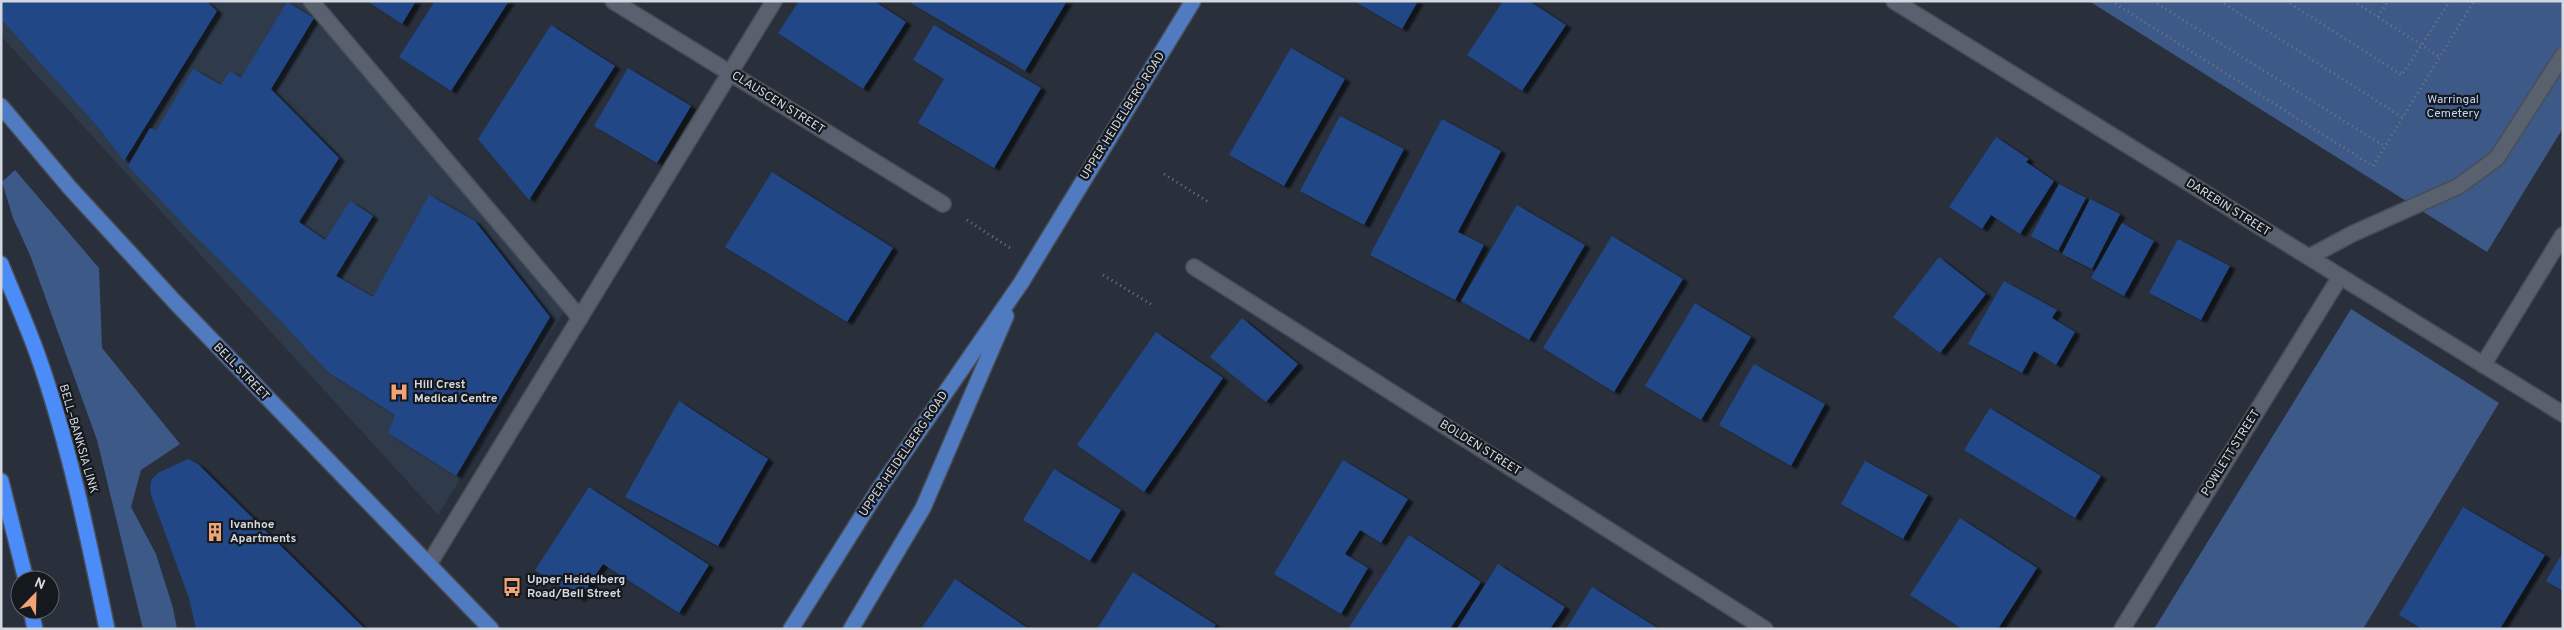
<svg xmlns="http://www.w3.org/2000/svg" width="2564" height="630" font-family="Overpass,sans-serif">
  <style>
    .built { fill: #2f3a4a }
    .green { fill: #3d5987 }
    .building { fill: #214786; filter: url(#shadow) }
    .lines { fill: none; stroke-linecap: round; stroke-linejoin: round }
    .minor-casing { stroke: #484e58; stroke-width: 18 }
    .major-casing { stroke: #484e58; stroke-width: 18 }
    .highway-casing { stroke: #484e58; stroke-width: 18 }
    .path { stroke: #707680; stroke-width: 3; stroke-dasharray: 1 4; stroke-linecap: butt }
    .minor { stroke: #59616e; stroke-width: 15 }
    .major { stroke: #517bc1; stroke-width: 15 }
    .highway { stroke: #4c8cf8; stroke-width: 15 }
    .labels { text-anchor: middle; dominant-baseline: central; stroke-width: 4.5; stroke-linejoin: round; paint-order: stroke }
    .park-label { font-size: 12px; fill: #bed5fb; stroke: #15181d }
    .street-label { font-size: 12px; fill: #d3d8df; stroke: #15181d }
    .poi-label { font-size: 12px; font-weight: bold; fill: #d3d8df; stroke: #15181d; text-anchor: start }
  </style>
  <defs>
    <filter id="shadow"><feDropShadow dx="5.5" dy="3" stdDeviation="1" flood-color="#0009"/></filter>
  </defs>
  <rect width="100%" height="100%" fill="#29303c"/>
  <!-- built -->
  <polygon class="built" points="1,1 302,1 565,310 438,515 1,36"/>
  <!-- green -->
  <g class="green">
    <polygon points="2089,1 2563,1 2563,128 2487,252"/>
    <polygon points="15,170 99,268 102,348 180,444 141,470 131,507 156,554 173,608 177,629 143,629 97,440 30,255 13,218 2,182"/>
    <polygon points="2351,309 2499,403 2363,629 2154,629"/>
  </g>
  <!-- building -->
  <g class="building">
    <polygon points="1,1 206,1 217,11 124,161 99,128 1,19"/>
    <polygon points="367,1 416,1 402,24"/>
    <polygon points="435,1 509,1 451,91 399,57"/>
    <polygon points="799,1 874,1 906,22 863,89 778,33"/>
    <polygon points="912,1 1067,1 1025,71 911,3"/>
    <polygon points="1354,1 1418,1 1402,29"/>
    <polygon points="1503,1 1529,1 1566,25 1522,91 1467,55"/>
    <polygon points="287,2 314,18 271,89 339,158 299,222 325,240 350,201 373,216 336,276 373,297 429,195 475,221 550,317 456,476 388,433 395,415 328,372 278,318 187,228 128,166 150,128 156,131 193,69 221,85 230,71 241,78"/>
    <polygon points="551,25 615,66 529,200 478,139"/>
    <polygon points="934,25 1041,88 994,168 918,123 944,79 913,60"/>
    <polygon points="1291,48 1345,79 1284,186 1229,155"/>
    <polygon points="628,68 691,106 657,163 594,126"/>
    <polygon points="1340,116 1404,149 1364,225 1300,191"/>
    <polygon points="1442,119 1501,151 1458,232 1484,245 1455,300 1370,255"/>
    <polygon points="1996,137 2029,159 2026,162 2054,181 2020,234 1991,215 1982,229 1949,207"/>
    <polygon points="772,172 893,248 847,322 725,247"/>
    <polygon points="2059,184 2086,198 2058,251 2031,236"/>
    <polygon points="2090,199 2120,214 2092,269 2062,254"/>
    <polygon points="1517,205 1585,245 1529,340 1461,301"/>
    <polygon points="2122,223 2154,241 2124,296 2091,278"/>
    <polygon points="1612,236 1683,279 1614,392 1543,348"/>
    <polygon points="2178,239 2230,266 2201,320 2149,293"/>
    <polygon points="1939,257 1986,294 1940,353 1893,317"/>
    <polygon points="2004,281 2057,310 2052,318 2075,332 2056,365 2034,351 2022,373 1968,344"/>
    <polygon points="1695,303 1751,337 1701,420 1645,386"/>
    <polygon points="1242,318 1298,364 1266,402 1210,357"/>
    <polygon points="1156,332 1223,378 1144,492 1077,445"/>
    <polygon points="1754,364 1825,404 1791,466 1719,425"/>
    <polygon points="679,401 768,459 718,546 625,497"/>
    <polygon points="1990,408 2101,476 2075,518 1964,450"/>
    <polygon points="188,459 198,464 365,629 196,629 189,598 151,495 150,486 152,479 158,473"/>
    <polygon points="1343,460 1408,499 1381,543 1360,530 1345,554 1368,568 1341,614 1274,574"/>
    <polygon points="1865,461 1928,495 1903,539 1841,504"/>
    <polygon points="1054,469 1121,510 1090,561 1023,520"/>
    <polygon points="589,487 709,565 679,613 603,564 580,599 535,570"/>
    <polygon points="2463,507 2545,555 2500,629 2422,629 2399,615"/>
    <polygon points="1960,518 2037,568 1998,629 1962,629 1910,595"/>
    <polygon points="1409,535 1481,582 1450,629 1348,629"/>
    <polygon points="2563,552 2563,591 2546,581"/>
    <polygon points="1498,564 1565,607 1550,629 1457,629"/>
    <polygon points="1133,572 1216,625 1213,629 1097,629"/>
    <polygon points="955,579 1029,629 921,629"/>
    <polygon points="1592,587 1659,629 1566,629"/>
  </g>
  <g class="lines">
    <!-- minor casing -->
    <g class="minor-casing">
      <g id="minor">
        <polyline points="311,1 580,318"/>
        <polyline points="613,1 943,204"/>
        <polyline points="1894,1 2563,414"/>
        <polyline points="2309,257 2352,234 2459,186 2497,158 2563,55"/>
        <polyline points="1194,267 1765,629"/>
        <polyline points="2483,365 2563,235"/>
        <polyline points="429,564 774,1"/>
        <polyline points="2122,629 2340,277"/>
      </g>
    </g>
    <!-- major casing -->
    <g class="major-casing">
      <g id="major">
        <polyline points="1,106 70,188 174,301 491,629"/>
        <polyline points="791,629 879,489 1021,283 1193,1"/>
        <polyline points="851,629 923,508 1006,316"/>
      </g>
    </g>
    <!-- highway casing -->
    <g class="highway-casing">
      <g id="highway">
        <path d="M1,264C13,294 27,325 38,356C69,444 88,537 107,629"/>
        <polyline points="1,481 26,580"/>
        <polyline points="31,610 35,629"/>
      </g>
    </g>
    <!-- path -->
    <g class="path">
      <polyline points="2111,1 2373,166 2474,1"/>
      <polyline points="2153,1 2384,146"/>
      <polyline points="2220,1 2402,117"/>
      <polyline points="2286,1 2402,75 2450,1"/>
      <polyline points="2353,1 2440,57"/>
      <polyline points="2378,17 2388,1"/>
      <polyline points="1164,174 1210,203"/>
      <polyline points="967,220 1010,248"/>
      <polyline points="1103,275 1154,306"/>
    </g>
    <!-- minor -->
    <use href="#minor" class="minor"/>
    <!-- major -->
    <use href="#major" class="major"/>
    <!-- highway -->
    <use href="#highway" class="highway"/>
  </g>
  <!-- icons -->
  <defs>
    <g id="hospital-bare" transform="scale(1.5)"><path d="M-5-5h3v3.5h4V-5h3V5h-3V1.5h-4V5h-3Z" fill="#efa377" stroke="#15181d" stroke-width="2.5" paint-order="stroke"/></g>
    <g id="building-bare" transform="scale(1.5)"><path d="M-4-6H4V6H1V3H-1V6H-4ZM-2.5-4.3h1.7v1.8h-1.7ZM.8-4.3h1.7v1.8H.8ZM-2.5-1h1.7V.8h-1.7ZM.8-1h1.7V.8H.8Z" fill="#efa377" stroke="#15181d" stroke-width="2.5" paint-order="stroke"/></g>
    <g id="bus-bare" transform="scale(1.5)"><path d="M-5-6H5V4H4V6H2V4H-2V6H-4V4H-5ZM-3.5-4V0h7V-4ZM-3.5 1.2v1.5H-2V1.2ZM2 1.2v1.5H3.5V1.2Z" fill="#efa377" stroke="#15181d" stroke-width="2.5" paint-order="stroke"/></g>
  </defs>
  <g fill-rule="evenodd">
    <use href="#hospital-bare" x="399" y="392"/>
    <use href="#building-bare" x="215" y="532"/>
    <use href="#bus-bare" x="512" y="587"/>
  </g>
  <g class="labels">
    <!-- park labels -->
    <g class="park-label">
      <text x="2453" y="100">Warringal<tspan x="2453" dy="14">Cemetery</tspan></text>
    </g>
    <!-- street labels -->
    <g class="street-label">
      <text transform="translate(778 103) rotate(32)">CLAUSCEN STREET</text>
      <text transform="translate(1123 116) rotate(-58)">UPPER HEIDELBERG ROAD</text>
      <text transform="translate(2228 208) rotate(32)">DAREBIN STREET</text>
      <text transform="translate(241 372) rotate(46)">BELL STREET</text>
      <text transform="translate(78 439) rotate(74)">BELL–BANKSIA LINK</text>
      <text transform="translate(1480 448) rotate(32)">BOLDEN STREET</text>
      <text transform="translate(2231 453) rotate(-58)">POWLETT STREET</text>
      <text transform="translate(904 454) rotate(-56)">UPPER HEIDELBERG ROAD</text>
    </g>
    <!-- poi labels -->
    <g class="poi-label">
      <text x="414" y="385">Hill Crest<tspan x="414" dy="14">Medical Centre</tspan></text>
      <text x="230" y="525">Ivanhoe<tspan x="230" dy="14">Apartments</tspan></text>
      <text x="527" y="580">Upper Heidelberg<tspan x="527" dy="14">Road/Bell Street</tspan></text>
    </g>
  </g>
  <!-- border -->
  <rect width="2564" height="630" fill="none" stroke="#d3d8df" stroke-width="5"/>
  <!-- north arrow -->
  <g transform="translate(35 595) rotate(23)"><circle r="24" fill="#15181d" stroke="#61656b"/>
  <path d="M0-4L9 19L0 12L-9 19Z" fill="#efa377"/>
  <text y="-8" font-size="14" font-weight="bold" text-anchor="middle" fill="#d3d8df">N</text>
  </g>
</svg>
